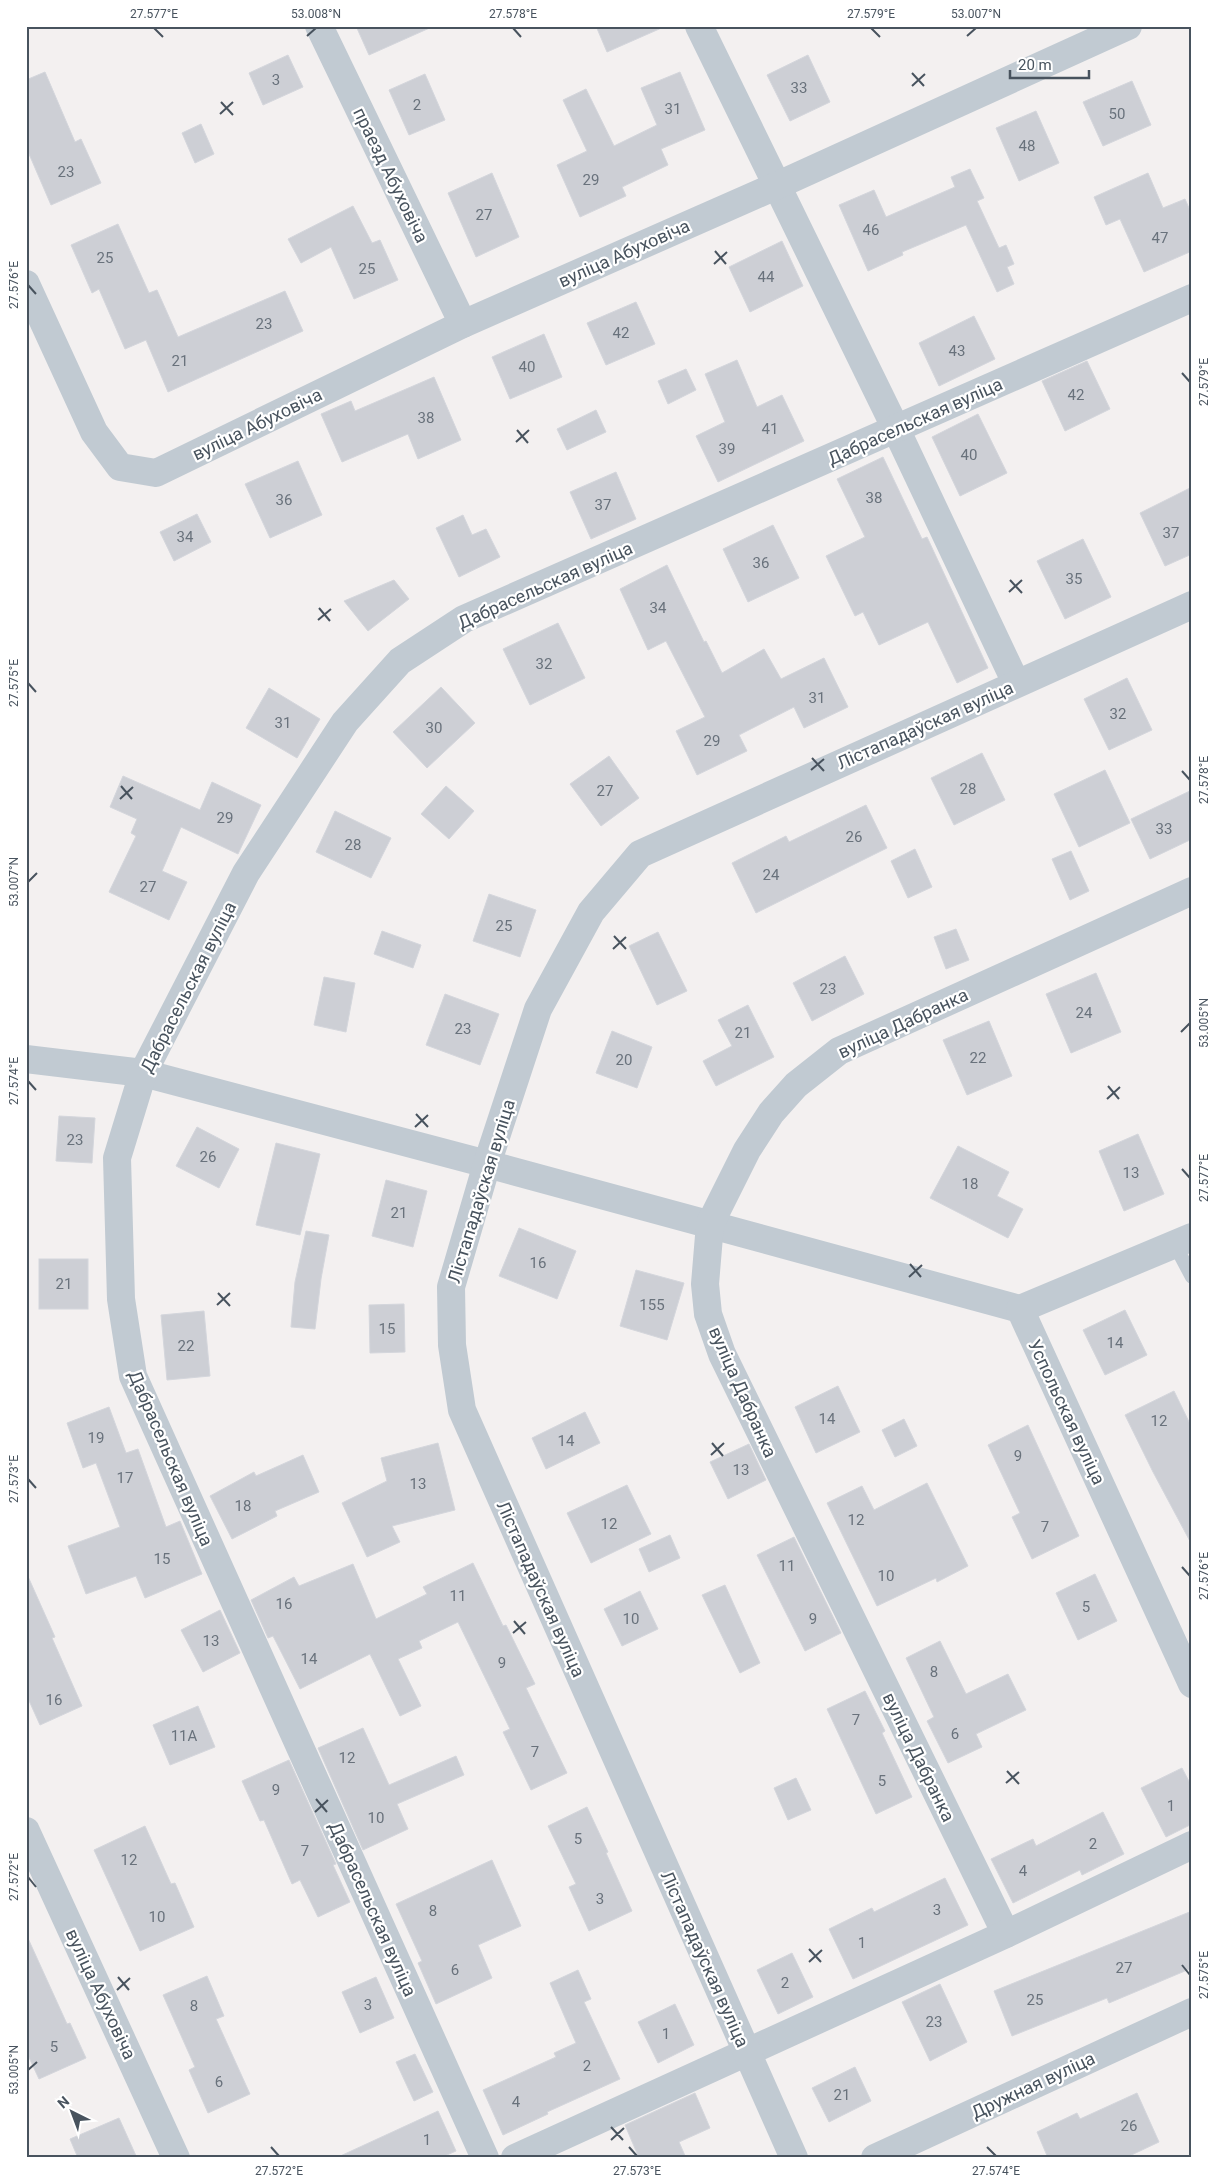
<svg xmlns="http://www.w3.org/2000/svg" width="1218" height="2184" font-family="Roboto,sans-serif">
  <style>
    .building { fill: #cdcfd5; stroke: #d4d6dc }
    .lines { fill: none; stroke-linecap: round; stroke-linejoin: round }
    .lane { stroke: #c1cad2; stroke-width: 14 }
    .street { stroke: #c1cad2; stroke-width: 28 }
    .ticks { fill: none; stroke: #48535e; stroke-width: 2 }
    .labels { text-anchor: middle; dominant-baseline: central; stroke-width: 4.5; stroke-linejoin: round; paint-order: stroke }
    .number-label { font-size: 15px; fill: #69727c }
    .street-label { font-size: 18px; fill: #48535e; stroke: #fff }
    .neatline { fill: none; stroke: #48535e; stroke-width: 2 }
    .ticks-label { font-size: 12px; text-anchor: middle; fill: #48535e }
  </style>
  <rect width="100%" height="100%" fill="#f3f0f0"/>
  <!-- building -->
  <g class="building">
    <polygon points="356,26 434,26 369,55"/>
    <polygon points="596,26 666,26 607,52"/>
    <polygon points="288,55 303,87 263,105 249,73"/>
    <polygon points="808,55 830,102 790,121 767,75"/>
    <polygon points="45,72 75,142 81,139 101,183 51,205 26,147 26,80"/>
    <polygon points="680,72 705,130 661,149 668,165 622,187 626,196 580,217 557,165 587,151 563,100 586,89 614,146 657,125 641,88"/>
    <polygon points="425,74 445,120 409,135 389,90"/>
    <polygon points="1132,81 1151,125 1103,146 1083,102"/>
    <polygon points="1036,111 1059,163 1019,181 996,128"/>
    <polygon points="201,124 214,154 195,163 182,133"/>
    <polygon points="970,169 984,198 977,201 999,248 1006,245 1014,264 1007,267 1014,284 997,292 966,225 902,252 903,255 868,271 839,205 874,190 886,217 955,187 951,177"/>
    <polygon points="492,173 519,237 476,257 448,193"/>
    <polygon points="1148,173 1163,208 1185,199 1192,215 1192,251 1144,272 1120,219 1106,225 1094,197"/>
    <polygon points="353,206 372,243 380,240 398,280 354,299 331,247 301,263 288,239"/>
    <polygon points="118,224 149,293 157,290 178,337 285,291 303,331 168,392 146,340 125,349 99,289 92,293 71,245"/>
    <polygon points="782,241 803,286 750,312 729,267"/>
    <polygon points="636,302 655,344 606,365 587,323"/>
    <polygon points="974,316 995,359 939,386 919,343"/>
    <polygon points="544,334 562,377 510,399 492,357"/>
    <polygon points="737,360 757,407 782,395 804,441 718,482 696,436 725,422 705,374"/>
    <polygon points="1087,361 1110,409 1065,431 1042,381"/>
    <polygon points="686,369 696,390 668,404 658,381"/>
    <polygon points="434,377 461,440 418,459 408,434 342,462 321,414 351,401 355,411"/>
    <polygon points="596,410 606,432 567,450 557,429"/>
    <polygon points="978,414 1007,473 960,496 932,437"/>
    <polygon points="883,457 922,539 927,537 988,668 957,683 928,622 879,645 863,612 855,616 826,556 865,537 837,479"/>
    <polygon points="298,461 322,515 270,538 245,484"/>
    <polygon points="616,472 636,519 591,539 570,492"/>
    <polygon points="1192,487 1192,554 1165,566 1140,513"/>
    <polygon points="197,514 211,542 174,561 160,532"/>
    <polygon points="463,515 472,535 486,529 500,557 459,577 436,528"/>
    <polygon points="773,525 799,578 748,602 723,549"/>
    <polygon points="1083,539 1111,597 1065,619 1037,561"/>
    <polygon points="667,565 704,642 706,641 722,673 764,649 781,679 824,658 848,707 804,728 794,707 739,735 747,751 697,775 676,731 705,717 666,641 648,650 620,589"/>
    <polygon points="394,580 409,599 368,631 344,601"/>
    <polygon points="558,623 585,678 530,705 503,649"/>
    <polygon points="1127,678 1152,730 1109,750 1084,699"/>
    <polygon points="441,687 475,723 427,768 393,732"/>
    <polygon points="269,688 320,719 297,758 246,728"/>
    <polygon points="982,753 1005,800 954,825 931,778"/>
    <polygon points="609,756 639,798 601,826 570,784"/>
    <polygon points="1105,770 1130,823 1079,847 1054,794"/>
    <polygon points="123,776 200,810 212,782 261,805 238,854 181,827 162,871 187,882 169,920 109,892 136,836 131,833 137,819 110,807"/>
    <polygon points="446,786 474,811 449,839 421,814"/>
    <polygon points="1192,790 1192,839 1150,859 1131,819"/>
    <polygon points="866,805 887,848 756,913 732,863 786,836 789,842"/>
    <polygon points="335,811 391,838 371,878 316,852"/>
    <polygon points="915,849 932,887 908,898 891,861"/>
    <polygon points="1071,851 1089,891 1070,900 1052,859"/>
    <polygon points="489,894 536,910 520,957 473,941"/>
    <polygon points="956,929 969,960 946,969 934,937"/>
    <polygon points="382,931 421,945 413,968 374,954"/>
    <polygon points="658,932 687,991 657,1005 629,946"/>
    <polygon points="845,956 864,994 812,1021 793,983"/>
    <polygon points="1096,973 1121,1032 1071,1053 1046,994"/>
    <polygon points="324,977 355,983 346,1032 314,1025"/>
    <polygon points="445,994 499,1014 480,1065 426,1045"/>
    <polygon points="748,1005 774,1057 716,1086 703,1061 732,1046 718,1020"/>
    <polygon points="989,1021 1012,1076 967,1095 943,1040"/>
    <polygon points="612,1031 652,1047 637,1088 596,1073"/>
    <polygon points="59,1116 95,1118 92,1163 56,1161"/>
    <polygon points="197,1127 239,1149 219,1188 176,1166"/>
    <polygon points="1138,1134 1164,1194 1124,1211 1099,1151"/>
    <polygon points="276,1143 320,1154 300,1235 256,1225"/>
    <polygon points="958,1146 1009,1172 997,1196 1023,1209 1008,1238 930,1198"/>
    <polygon points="386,1180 427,1191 413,1247 372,1236"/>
    <polygon points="519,1228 576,1251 557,1299 499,1276"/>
    <polygon points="306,1231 329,1235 321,1279 315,1329 291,1327 295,1282"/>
    <rect x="39" y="1259" width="49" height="50"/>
    <polygon points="636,1270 684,1283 667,1340 620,1326"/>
    <polygon points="404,1304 405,1352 370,1353 369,1305"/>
    <polygon points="1125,1310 1147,1355 1105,1375 1083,1330"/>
    <polygon points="204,1311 210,1376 167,1380 161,1315"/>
    <polygon points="838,1386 860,1432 816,1453 795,1407"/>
    <polygon points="1174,1391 1192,1428 1192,1545 1153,1472 1125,1415"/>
    <polygon points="109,1407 126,1453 138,1449 166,1527 180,1521 202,1574 145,1598 136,1576 86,1594 68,1546 120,1527 96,1463 83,1468 67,1423"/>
    <polygon points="585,1412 600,1443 546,1469 532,1438"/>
    <polygon points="904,1419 917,1446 895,1457 882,1430"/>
    <polygon points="1028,1425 1079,1536 1032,1559 1012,1517 1020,1513 988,1445"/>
    <polygon points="438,1443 455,1510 392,1526 400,1542 367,1557 342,1503 387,1481 381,1458"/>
    <polygon points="749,1444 766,1480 728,1499 710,1462"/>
    <polygon points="303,1455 319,1492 275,1511 277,1516 232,1539 210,1496 254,1472 256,1476"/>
    <polygon points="927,1483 968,1566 937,1582 936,1578 877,1606 827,1503 862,1486 874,1510"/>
    <polygon points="627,1485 651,1534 591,1563 567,1513"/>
    <polygon points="670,1535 680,1558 649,1572 639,1549"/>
    <polygon points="794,1537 841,1633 805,1651 757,1555"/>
    <polygon points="473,1563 503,1626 506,1625 535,1684 526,1688 567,1773 531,1790 503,1732 510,1729 458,1622 419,1641 422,1648 398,1659 421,1706 400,1716 370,1654 300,1689 273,1636 268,1638 251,1600 294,1577 299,1586 353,1564 376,1619 427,1594 423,1587"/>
    <polygon points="26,1572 55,1637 52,1638 82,1706 40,1725 26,1694"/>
    <polygon points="1095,1574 1117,1621 1078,1640 1056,1593"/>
    <polygon points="725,1585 760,1663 740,1673 702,1595"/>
    <polygon points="640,1591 658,1629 622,1646 604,1609"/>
    <polygon points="220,1610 240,1653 203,1672 181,1630"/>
    <polygon points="940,1641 966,1694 1008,1674 1026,1710 976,1734 982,1747 948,1763 927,1721 934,1717 906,1658"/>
    <polygon points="865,1691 885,1731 882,1733 912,1797 876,1814 827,1709"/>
    <polygon points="198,1706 215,1747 170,1765 153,1725"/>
    <polygon points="363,1728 389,1785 456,1756 464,1775 397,1804 408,1829 363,1850 318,1748"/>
    <polygon points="289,1760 336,1864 333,1865 350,1902 318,1917 300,1880 292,1884 264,1820 260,1821 242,1781"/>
    <polygon points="1182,1768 1192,1787 1192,1824 1166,1837 1141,1788"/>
    <polygon points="796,1778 811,1810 788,1820 774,1788"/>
    <polygon points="587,1807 608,1852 606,1853 632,1911 589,1931 569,1887 576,1884 548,1826"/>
    <polygon points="1103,1812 1124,1854 1082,1875 1080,1870 1013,1903 991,1859 1033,1839 1036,1846"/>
    <polygon points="145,1826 171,1884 175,1883 194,1927 140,1951 94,1850"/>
    <polygon points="492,1860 521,1926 478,1945 492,1978 436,2004 418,1963 422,1961 396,1904"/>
    <polygon points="945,1878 968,1925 853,1979 829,1929 872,1908 874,1912"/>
    <polygon points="1192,1911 1192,1968 1109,2003 1107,1998 1012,2036 994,1991"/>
    <polygon points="26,1934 67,2024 70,2023 86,2058 39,2079 26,2051"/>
    <polygon points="792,1953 813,1997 778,2014 757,1970"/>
    <polygon points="578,1970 591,1999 584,2002 620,2079 547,2112 548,2114 503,2135 483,2090 556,2057 554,2053 576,2043 550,1983"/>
    <polygon points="207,1976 224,2016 216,2019 250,2094 208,2113 189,2070 195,2067 163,1995"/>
    <polygon points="376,1977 394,2018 360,2033 342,1992"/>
    <polygon points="940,1984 967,2042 930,2061 902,2002"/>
    <polygon points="675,2004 694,2045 658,2063 638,2022"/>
    <polygon points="415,2054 433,2092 414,2101 396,2062"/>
    <polygon points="855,2067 871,2101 829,2122 812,2088"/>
    <polygon points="695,2093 710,2128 679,2142 686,2158 639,2158 625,2125"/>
    <polygon points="1137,2093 1159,2142 1125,2158 1048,2158 1037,2132 1077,2113 1080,2119"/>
    <polygon points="438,2111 456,2151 440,2158 336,2158"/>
    <polygon points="119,2118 137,2158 78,2158 70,2139"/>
  </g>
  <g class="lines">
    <!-- lane -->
    <polyline class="lane" points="1175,1245 1192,1277"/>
    <!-- street -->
    <g class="street">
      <polyline points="319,26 463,324"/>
      <polyline points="699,26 896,429 1016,683"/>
      <polyline points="26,284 94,432 120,467 156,473 463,324 776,186 1128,26"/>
      <polyline points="26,1059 143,1073 487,1164 1020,1309"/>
      <polyline points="1192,1237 1020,1309 1192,1684"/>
      <polyline points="26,1831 176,2158"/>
      <polyline points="1006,1934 722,1354 708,1314 705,1284 710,1224 747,1150 771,1113 796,1085 839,1051 1192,891"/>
      <polyline points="485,2158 133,1376 121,1299 117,1158 143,1073 246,873 345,722 400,661 464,619 1192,298"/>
      <polyline points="515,2158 1006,1934 1192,1845"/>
      <polyline points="794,2158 462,1410 452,1345 451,1287 487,1164 538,1009 591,912 640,854 1192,605"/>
      <polyline points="875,2158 1192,2012"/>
    </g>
  </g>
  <!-- ticks -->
  <path class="ticks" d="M154,28L163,37M513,28L521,37M871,28L880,37M307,36L316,28M967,36L976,28M912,73L924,86M912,86L925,74M221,102L233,115M220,114L233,102M715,251L726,264M714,264L727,252M28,285L36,294M1182,373L1190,382M517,430L528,443M516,442L529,430M1010,580L1022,593M1009,592L1022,580M319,608L330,621M318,620L331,609M28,683L36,692M812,758L824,771M811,770L824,759M1182,771L1190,780M121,786L132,799M120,799L133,787M28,882L37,873M614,936L626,949M613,949L626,937M1181,1032L1190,1023M28,1081L36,1090M1108,1086L1119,1099M1107,1099L1120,1087M416,1114L428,1127M415,1127L428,1115M1182,1169L1190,1178M910,1264L921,1277M909,1277L922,1265M218,1293L230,1306M217,1305L230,1293M712,1443L723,1456M711,1455L724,1443M28,1479L36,1488M1182,1567L1190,1576M514,1621L525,1634M513,1633L526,1622M1007,1771L1019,1784M1006,1783L1019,1772M316,1799L327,1812M315,1812L328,1800M28,1877L36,1887M809,1949L821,1962M809,1962L822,1950M1182,1965L1190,1975M118,1977L129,1990M117,1990L130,1978M28,2070L37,2062M611,2127L623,2140M611,2140L624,2128M271,2147L279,2156M629,2147L637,2156M987,2147L996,2156"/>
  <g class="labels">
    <!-- number labels -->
    <g class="number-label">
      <text x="276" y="80">3</text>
      <text x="799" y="88">33</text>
      <text x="417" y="105">2</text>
      <text x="673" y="109">31</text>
      <text x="1117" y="114">50</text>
      <text x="1027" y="146">48</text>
      <text x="66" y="172">23</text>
      <text x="591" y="180">29</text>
      <text x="484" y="215">27</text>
      <text x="871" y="230">46</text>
      <text x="1160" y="238">47</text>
      <text x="105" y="258">25</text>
      <text x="367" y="269">25</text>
      <text x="766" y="277">44</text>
      <text x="264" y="324">23</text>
      <text x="621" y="333">42</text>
      <text x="957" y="351">43</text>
      <text x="180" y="361">21</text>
      <text x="527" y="367">40</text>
      <text x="1076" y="395">42</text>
      <text x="426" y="418">38</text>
      <text x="770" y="429">41</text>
      <text x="727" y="449">39</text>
      <text x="969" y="455">40</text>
      <text x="874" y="498">38</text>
      <text x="284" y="500">36</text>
      <text x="603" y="505">37</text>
      <text x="1171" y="533">37</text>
      <text x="185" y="537">34</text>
      <text x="761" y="563">36</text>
      <text x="1074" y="579">35</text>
      <text x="658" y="608">34</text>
      <text x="544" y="664">32</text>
      <text x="817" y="698">31</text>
      <text x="1118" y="714">32</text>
      <text x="283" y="723">31</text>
      <text x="434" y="728">30</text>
      <text x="712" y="741">29</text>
      <text x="968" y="789">28</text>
      <text x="605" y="791">27</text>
      <text x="225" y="818">29</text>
      <text x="1164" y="829">33</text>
      <text x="854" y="837">26</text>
      <text x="353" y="845">28</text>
      <text x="771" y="875">24</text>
      <text x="148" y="887">27</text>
      <text x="504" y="926">25</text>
      <text x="828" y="989">23</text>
      <text x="1084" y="1013">24</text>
      <text x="463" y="1029">23</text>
      <text x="743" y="1033">21</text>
      <text x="978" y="1058">22</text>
      <text x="624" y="1060">20</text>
      <text x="75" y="1140">23</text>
      <text x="208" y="1157">26</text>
      <text x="1131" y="1173">13</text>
      <text x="970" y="1184">18</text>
      <text x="399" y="1213">21</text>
      <text x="538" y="1263">16</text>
      <text x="64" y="1284">21</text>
      <text x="652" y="1305">155</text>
      <text x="387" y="1329">15</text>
      <text x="1115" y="1343">14</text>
      <text x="186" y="1346">22</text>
      <text x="827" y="1419">14</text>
      <text x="1159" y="1421">12</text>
      <text x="96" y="1438">19</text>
      <text x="566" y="1441">14</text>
      <text x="1018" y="1456">9</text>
      <text x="741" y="1470">13</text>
      <text x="125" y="1478">17</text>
      <text x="418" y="1484">13</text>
      <text x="243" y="1506">18</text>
      <text x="856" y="1520">12</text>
      <text x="609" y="1524">12</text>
      <text x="1045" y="1527">7</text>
      <text x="162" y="1559">15</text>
      <text x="787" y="1566">11</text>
      <text x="886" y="1576">10</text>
      <text x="458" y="1596">11</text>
      <text x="284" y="1604">16</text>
      <text x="1086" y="1607">5</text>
      <text x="631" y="1619">10</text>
      <text x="813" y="1619">9</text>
      <text x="211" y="1641">13</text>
      <text x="309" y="1659">14</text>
      <text x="502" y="1663">9</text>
      <text x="934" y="1672">8</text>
      <text x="54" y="1700">16</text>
      <text x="856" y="1720">7</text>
      <text x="955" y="1734">6</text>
      <text x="184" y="1736">11А</text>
      <text x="535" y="1752">7</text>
      <text x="347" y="1758">12</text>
      <text x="882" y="1781">5</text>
      <text x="276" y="1790">9</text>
      <text x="1171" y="1806">1</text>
      <text x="376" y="1818">10</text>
      <text x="578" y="1839">5</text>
      <text x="1093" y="1844">2</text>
      <text x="305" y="1851">7</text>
      <text x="129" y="1860">12</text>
      <text x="1023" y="1871">4</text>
      <text x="600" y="1899">3</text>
      <text x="937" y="1910">3</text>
      <text x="433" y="1911">8</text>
      <text x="157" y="1917">10</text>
      <text x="862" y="1943">1</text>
      <text x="1124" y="1968">27</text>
      <text x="455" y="1970">6</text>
      <text x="785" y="1983">2</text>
      <text x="1035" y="2000">25</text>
      <text x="368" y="2005">3</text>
      <text x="194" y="2006">8</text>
      <text x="934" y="2022">23</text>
      <text x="666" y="2034">1</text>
      <text x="54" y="2047">5</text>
      <text x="587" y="2066">2</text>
      <text x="219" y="2082">6</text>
      <text x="842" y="2095">21</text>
      <text x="516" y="2102">4</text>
      <text x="1129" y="2126">26</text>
      <text x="427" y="2140">1</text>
    </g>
    <!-- street labels -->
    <g class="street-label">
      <text transform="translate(391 175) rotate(64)">праезд Абуховіча</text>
      <text transform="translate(624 253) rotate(-24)">вуліца Абуховіча</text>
      <text transform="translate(915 421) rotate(-24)">Дабрасельская вуліца</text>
      <text transform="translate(257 424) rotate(-26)">вуліца Абуховіча</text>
      <text transform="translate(545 585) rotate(-24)">Дабрасельская вуліца</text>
      <text transform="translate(925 725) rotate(-24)">Лістападаўская вуліца</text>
      <text transform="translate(188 987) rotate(-63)">Дабрасельская вуліца</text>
      <text transform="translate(903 1023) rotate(-25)">вуліца Дабранка</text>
      <text transform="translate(481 1191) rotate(-73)">Лістападаўская вуліца</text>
      <text transform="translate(743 1392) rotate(66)">вуліца Дабранка</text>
      <text transform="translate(1067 1412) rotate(65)">Успольская вуліца</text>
      <text transform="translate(171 1458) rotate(67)">Дабрасельская вуліца</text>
      <text transform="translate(541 1589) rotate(66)">Лістападаўская вуліца</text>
      <text transform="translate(919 1757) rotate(64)">вуліца Дабранка</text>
      <text transform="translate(373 1909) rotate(66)">Дабрасельская вуліца</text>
      <text transform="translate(705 1959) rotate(66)">Лістападаўская вуліца</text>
      <text transform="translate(101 1994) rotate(65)">вуліца Абуховіча</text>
      <text transform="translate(1033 2085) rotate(-25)">Дружная вуліца</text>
    </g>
  </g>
  <!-- border -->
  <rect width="1218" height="2184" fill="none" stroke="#ffffff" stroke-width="55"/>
  <!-- north arrow -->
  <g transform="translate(72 2112) rotate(318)" stroke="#ffffff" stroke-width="4" paint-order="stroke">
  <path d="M0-4L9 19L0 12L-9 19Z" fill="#48535e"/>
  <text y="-8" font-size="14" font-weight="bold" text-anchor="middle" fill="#48535e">N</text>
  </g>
  <!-- scale -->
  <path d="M1010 70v8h79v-8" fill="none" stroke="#48535e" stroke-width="2.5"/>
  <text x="1018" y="70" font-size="15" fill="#48535e" stroke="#ffffff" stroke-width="4" paint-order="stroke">20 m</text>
  <rect x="28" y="28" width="1162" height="2128" class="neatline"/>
  <g class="ticks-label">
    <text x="154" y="18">27.577°E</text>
    <text x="316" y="18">53.008°N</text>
    <text x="513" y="18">27.578°E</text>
    <text x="871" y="18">27.579°E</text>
    <text x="976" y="18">53.007°N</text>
    <text transform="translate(14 285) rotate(-90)" y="4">27.576°E</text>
    <text transform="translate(1204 382) rotate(-90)" y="4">27.579°E</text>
    <text transform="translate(14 683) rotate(-90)" y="4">27.575°E</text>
    <text transform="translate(1204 780) rotate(-90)" y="4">27.578°E</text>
    <text transform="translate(14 882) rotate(-90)" y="4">53.007°N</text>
    <text transform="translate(1204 1023) rotate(-90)" y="4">53.005°N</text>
    <text transform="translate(14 1081) rotate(-90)" y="4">27.574°E</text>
    <text transform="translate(1204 1178) rotate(-90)" y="4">27.577°E</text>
    <text transform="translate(14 1479) rotate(-90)" y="4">27.573°E</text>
    <text transform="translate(1204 1576) rotate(-90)" y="4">27.576°E</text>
    <text transform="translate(14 1877) rotate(-90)" y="4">27.572°E</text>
    <text transform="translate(1204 1975) rotate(-90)" y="4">27.575°E</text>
    <text transform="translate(14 2070) rotate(-90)" y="4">53.005°N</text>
    <text x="279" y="2175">27.572°E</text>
    <text x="637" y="2175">27.573°E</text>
    <text x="996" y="2175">27.574°E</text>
  </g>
</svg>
